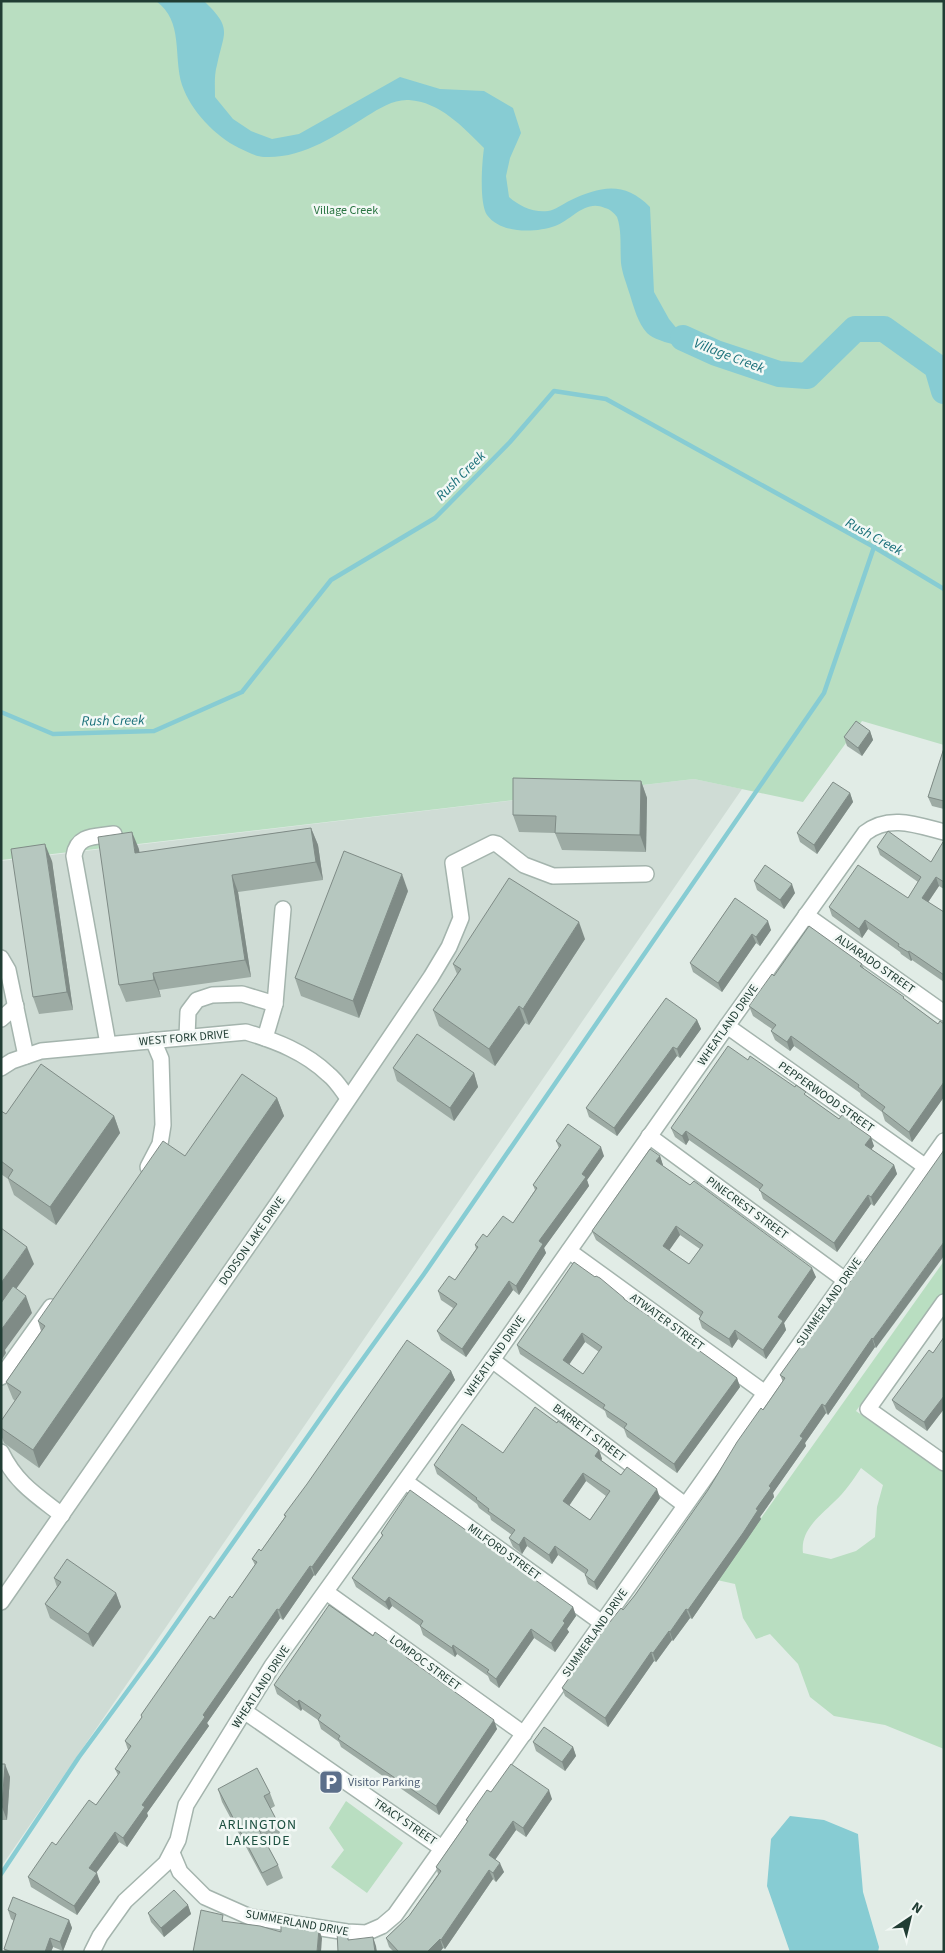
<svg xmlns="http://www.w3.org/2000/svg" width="945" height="1953" font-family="'Source Sans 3',sans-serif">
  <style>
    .built { fill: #cfdcd5 }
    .green { fill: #b9dec1; fill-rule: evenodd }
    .water { fill: #87ccd3 }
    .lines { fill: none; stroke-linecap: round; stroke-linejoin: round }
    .stream { stroke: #87ccd3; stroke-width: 4.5 }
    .river { stroke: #87ccd3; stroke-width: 26 }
    .minor-casing { stroke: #a4b4ad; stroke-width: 18 }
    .minor { stroke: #fff; stroke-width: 15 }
    .wall { fill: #9daba4; fill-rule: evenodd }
    .shaded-wall { fill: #7f8b86 }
    .building { fill: #b6c7bf; stroke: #7f8b86; fill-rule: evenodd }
    .labels { text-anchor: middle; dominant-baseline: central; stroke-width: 5; stroke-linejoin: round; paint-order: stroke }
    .park-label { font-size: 12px; fill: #2a7542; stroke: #f2f8f5 }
    .street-label { font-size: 12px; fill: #213d34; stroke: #f2f8f5 }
    .service-label { font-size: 12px; fill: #4e5e75; stroke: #f2f8f5; text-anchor: start }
    .water-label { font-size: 14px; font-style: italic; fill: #1a707a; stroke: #f2f8f5 }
    .neighbourhood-label { font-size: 14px; letter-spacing: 1px; fill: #1c5040; stroke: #f2f8f5 }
  </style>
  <rect width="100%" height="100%" fill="#e1ece6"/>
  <!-- built -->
  <polygon class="built" points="694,779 742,789 1,1867 1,861"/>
  <!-- green -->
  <g class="green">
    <polygon points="1,1 944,1 944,745 862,721 803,802 694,779 1,860"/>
    <path d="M944,1261V1291L856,1411L944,1473V1749L885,1725L834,1716L810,1697L798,1664L770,1634L756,1639L743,1618L735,1584L717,1580ZM861,1468L883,1485L877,1507L875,1537L856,1551L831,1559L803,1553C800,1530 820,1516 834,1502C845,1492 853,1480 861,1468Z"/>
    <polygon points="346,1801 403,1843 367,1893 331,1867 344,1850 329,1828"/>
  </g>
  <!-- water -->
  <g class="water">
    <path d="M156,1H204C233,29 224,31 217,65C214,75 215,87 215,97L233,119L251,131L272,139L299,134L400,77L440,89L484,91L513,108L521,133L510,158L506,176L509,197C519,206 534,213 548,211C555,210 563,204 569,201C601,186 624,181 650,207L654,292L669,319L682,335L716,353C700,350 658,344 647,333C638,323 634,308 630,295C627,285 622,273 621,263C620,249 622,230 617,217C614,213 610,209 605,208C585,199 572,220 555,226C535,233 501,234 487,215C479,203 482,162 484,148C463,127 440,102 409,100C394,99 380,108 367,116C337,135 302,159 264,157C256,157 246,151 239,148C215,136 191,111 182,85C173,56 184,21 156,1Z"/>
    <polygon points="790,1816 824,1820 858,1834 863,1892 879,1947 878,1952 790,1952 767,1886 771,1839"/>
  </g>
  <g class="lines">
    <!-- stream -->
    <g class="stream">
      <polyline points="1,712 53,734 154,731 242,692 331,580 435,518 510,442 554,391 606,399 874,547 944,589"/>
      <polyline points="1,1874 79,1757 154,1655 339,1392 424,1274 824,693 874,547"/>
    </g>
    <!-- river -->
    <polyline class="river" points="683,338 716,353 779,374 807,376 855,329 884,329 937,367 944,391"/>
    <!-- minor casing -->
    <g class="minor-casing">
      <g id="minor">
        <polyline points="806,915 944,1013"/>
        <polyline points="1,958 8,970 26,1056"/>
        <polyline points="1,1019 16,1006"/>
        <polyline points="727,1026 926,1167"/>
        <polyline points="187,1037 188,1012 197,1000 212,995 242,994 275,1004"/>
        <polyline points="265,1038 275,1004 283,909"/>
        <path d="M108,1044L74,856C77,834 96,837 114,834"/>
        <path d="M1,1068L12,1061L41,1051L246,1032C276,1041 305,1052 328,1074C336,1080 342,1090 348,1098"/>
        <polyline points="649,1136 845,1280"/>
        <polyline points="148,1167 160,1144 163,1125 161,1059 153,1040"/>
        <polyline points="569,1251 765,1393"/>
        <polyline points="944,1302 868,1409 944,1463"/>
        <polyline points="492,1360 685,1505"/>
        <polyline points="1,1377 51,1307"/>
        <path d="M1,1452C16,1483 36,1495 62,1515"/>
        <polyline points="406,1482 602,1623"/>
        <polyline points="326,1592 524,1734"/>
        <polyline points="1,1602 278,1203 431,977 449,947 461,918 453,863 493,843 497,844 524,865 553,876 646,874"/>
        <polyline points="244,1711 443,1849"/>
        <polyline points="172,1853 180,1872 205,1897 250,1917 347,1932 366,1933 382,1926 395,1915 944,1141"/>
        <path d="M92,1952L100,1936L125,1901L166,1863L178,1840L186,1805L272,1666L492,1360L727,1026L865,833C889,814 917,825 944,832"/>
      </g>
    </g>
    <!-- minor -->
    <use href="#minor" class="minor"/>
  </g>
  <!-- wall -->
  <g class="wall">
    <polygon points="870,731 873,740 862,756 847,746 844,737"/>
    <polygon points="944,748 944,809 932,806 928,797"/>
    <polygon points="641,781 647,798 646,852 562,850 555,833 519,832 513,815"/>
    <polygon points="850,793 853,802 817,854 800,842 797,833"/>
    <polygon points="311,828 318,845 323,880 238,892 251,977 159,990 161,997 126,1002 119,985 139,849 139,853"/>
    <polygon points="944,843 944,889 939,886 928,902 944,912 944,982 912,960 911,961 901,954 900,952 868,929 862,938 832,916 829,907 908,898 918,882 880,855 877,847 931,862"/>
    <polygon points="52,861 73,1010 39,1014 33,997"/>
    <polygon points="754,881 795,893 784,909 757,890"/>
    <polygon points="408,891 359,1018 301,996 295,978"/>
    <polygon points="735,898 771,930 760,946 756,943 722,992 693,972 690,963"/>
    <polygon points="585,939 529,1025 525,1023 495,1066 439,1026 433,1010 457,974 453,964"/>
    <polygon points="862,964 864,969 938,1024 944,1024 944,1097 912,1142 885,1121 882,1112 861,1096 860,1093 794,1046 790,1051 775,1040 771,1031 772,1029 753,1016 749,1006 774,976"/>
    <polygon points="697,1020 701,1029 680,1058 677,1056 617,1136 589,1117 586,1108"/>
    <polygon points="393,1068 474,1073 478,1087 454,1121 397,1081"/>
    <polygon points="808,1097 839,1119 852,1121 853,1124 874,1146 871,1149 894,1165 897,1174 874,1206 871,1204 837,1252 763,1199 760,1190 736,1173 689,1140 686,1145 675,1137 671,1128"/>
    <polygon points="277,1098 284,1116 39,1468 4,1443 1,1435 1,1421 15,1401 13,1399 6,1382 41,1331 38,1321 185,1156"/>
    <polygon points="1,1111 6,1114 114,1116 120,1133 56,1225 14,1195 8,1179 1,1174"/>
    <polygon points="556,1141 604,1156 587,1180 589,1186 544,1248 546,1253 519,1295 513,1290 466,1357 441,1340 437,1331 453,1308 441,1300 438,1291 455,1280 476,1249 475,1245 513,1223 535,1190 533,1185 559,1148"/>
    <path d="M660,1156L663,1166L816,1277L784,1323L786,1330L766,1359L738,1339L732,1348L712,1335L702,1328L699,1319L700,1316L596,1240L592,1231ZM680,1235L700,1249L689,1264L669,1250Z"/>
    <polygon points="901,1211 876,1348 875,1347 828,1415 826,1413 805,1443 806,1446 773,1493 774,1497 760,1517 761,1519 746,1541 692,1619 690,1618 673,1641 672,1640 656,1662 654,1661 608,1727 565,1696 562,1688 635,1595 783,1382 780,1375 828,1312"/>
    <path d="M624,1298L625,1300L737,1378L740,1387L677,1473L627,1437L624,1429L607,1417L605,1411L520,1354L517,1345ZM585,1342L599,1352L583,1374L569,1364Z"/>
    <polygon points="944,1337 944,1409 927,1431 896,1409 892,1400 933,1353"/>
    <polygon points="451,1371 455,1380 315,1576 314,1575 283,1620 280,1618 207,1723 209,1726 147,1813 148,1816 127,1847 119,1842 96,1873 100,1882 77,1915 31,1887 28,1877 56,1845 96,1805 118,1775 115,1769 128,1750 125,1741 142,1718 141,1715 214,1619 232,1598 255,1565 252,1559 261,1551 285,1517 284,1515"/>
    <path d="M557,1423L599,1450L602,1459L601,1460L621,1475L660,1498L597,1590L588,1584L585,1575V1574L558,1555L552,1564L527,1546L522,1554L513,1547L509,1538L512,1535L491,1520L490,1516L479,1508L477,1504L437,1474L434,1465L503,1453ZM586,1481L606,1496L590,1520L569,1506Z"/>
    <polygon points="381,1533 573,1607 576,1616 567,1629 569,1632 555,1652 534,1638 499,1688 490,1681 488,1676 457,1654 455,1657 423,1635 420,1626 392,1606 389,1610 356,1587 352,1578 382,1536"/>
    <polygon points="54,1578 116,1593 121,1607 93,1647 50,1618 45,1604 57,1587"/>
    <polygon points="373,1636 407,1655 409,1659 497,1729 439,1815 341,1747 339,1742 321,1729 318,1720 302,1709 301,1711 277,1694 274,1685"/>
    <polygon points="533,1742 573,1747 576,1756 565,1771 536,1751"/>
    <polygon points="1,1764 10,1777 7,1820 1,1820"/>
    <polygon points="218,1789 270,1793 275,1806 270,1809 276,1819 280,1833 265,1841 278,1865 283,1878 267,1886 222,1802"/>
    <polygon points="491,1792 552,1799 526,1837 516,1830 495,1860 504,1872 496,1882 493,1879 445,1949 443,1948 440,1952 394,1952 389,1947 386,1938 409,1916 438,1874 436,1867 467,1822 466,1820"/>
    <polygon points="188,1905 191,1914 164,1937 151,1922 148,1913"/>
    <polygon points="8,1910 69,1920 72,1928 63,1951 53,1947 51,1952 5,1952 4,1949 14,1921 11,1919"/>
  </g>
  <!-- shaded-wall -->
  <g class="shaded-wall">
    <polygon points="870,731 873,740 862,756 858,748"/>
    <polygon points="641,781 647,798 646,852 640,835"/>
    <polygon points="850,793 853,802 817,854 814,845"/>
    <polygon points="311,828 318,845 323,880 316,862"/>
    <polygon points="132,832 139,849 142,871 135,853"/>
    <polygon points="45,844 52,861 73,1010 67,992"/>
    <polygon points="402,874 408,891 359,1018 353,1001"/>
    <polygon points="232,875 238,892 251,977 245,960"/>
    <polygon points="936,877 939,886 925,907 922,898"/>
    <polygon points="792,884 795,893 784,909 780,900"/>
    <polygon points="865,920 868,929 862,938 859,929"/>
    <polygon points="768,921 771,930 760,946 756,937"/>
    <polygon points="579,922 585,939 529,1025 523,1009"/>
    <polygon points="752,934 756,943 722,992 718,983"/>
    <polygon points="909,951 912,960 911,961 908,952"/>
    <polygon points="153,973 159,990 161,997 154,980"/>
    <polygon points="519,1006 525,1023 495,1066 489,1049"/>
    <polygon points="697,1020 701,1029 680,1058 677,1049"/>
    <polygon points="791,1036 794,1046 790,1051 787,1042"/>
    <polygon points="673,1047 677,1056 617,1136 614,1128"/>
    <polygon points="474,1073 478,1087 454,1121 450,1108"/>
    <polygon points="944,1082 944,1097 912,1142 909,1132"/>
    <polygon points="277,1098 284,1116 39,1468 33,1450"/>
    <polygon points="114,1116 120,1133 56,1225 50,1207"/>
    <polygon points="686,1131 689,1140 686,1145 682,1136"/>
    <polygon points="871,1137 874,1146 868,1154 865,1145"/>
    <polygon points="601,1147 604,1156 587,1180 589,1186 544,1248 546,1253 519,1295 516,1286 539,1241 582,1174"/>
    <polygon points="660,1156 663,1165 660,1170 656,1161"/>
    <polygon points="894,1165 897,1174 874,1206 871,1197"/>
    <polygon points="868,1195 871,1204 837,1252 834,1243"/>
    <polygon points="676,1226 680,1235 666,1255 663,1246"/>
    <polygon points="944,1242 944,1256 876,1348 873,1339"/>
    <polygon points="27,1247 34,1264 4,1306 1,1299 1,1283"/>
    <polygon points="812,1268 816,1277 784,1323 786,1330 766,1359 763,1350 778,1317"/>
    <polygon points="509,1281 513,1290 466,1357 462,1349"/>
    <polygon points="26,1296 32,1313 5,1350 6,1353 1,1361 1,1330"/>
    <polygon points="735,1330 738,1339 732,1348 729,1339"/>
    <polygon points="582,1333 585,1342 566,1369 563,1360"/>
    <polygon points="872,1338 875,1347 828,1415 825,1406"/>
    <polygon points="451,1371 455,1380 315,1576 312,1567"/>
    <polygon points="737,1378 740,1387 677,1473 674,1464"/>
    <polygon points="944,1396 944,1409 927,1431 924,1422"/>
    <polygon points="822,1404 826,1413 805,1443 806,1446 773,1493 774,1497 760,1517 761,1519 746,1541 692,1619 688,1610 756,1509 769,1486 800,1436"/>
    <polygon points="599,1450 602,1459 598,1465 595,1456"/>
    <polygon points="583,1473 586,1481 566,1510 563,1501"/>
    <polygon points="657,1489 660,1498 597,1590 594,1582"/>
    <polygon points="524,1537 527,1546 522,1554 519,1545"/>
    <polygon points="555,1546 558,1555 552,1564 549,1555"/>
    <polygon points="310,1566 314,1575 283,1620 279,1610"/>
    <polygon points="116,1593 121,1607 93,1647 88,1634"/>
    <polygon points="389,1597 392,1606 389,1610 385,1602"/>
    <polygon points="573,1607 576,1616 567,1629 569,1632 555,1652 551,1643 563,1621"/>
    <polygon points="277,1609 280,1618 207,1723 209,1726 147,1813 148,1816 127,1847 123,1838 142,1805 203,1715"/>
    <polygon points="686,1609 690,1618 673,1641 670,1632"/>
    <polygon points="531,1629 534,1638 499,1688 496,1679"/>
    <polygon points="669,1631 672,1640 656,1662 653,1653"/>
    <polygon points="453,1645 457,1654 455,1657 452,1648"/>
    <polygon points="651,1652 654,1661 608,1727 605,1718"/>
    <polygon points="299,1700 302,1709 301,1711 297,1702"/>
    <polygon points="494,1720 497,1729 439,1815 436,1806"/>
    <polygon points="573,1747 576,1756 565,1771 562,1762"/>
    <polygon points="5,1764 10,1777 7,1820 2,1807"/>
    <polygon points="549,1790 552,1799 526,1837 523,1828"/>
    <polygon points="513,1821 516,1830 492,1864 489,1855"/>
    <polygon points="115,1832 119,1842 93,1877 89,1868"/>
    <polygon points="500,1863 504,1872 496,1882 493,1873"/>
    <polygon points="489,1870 493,1879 445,1949 441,1940"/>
    <polygon points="97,1873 100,1882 77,1915 74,1906"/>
    <polygon points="188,1905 191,1914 164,1937 161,1928"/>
    <polygon points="69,1920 72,1928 63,1951 60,1942"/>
    <polygon points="319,1929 322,1938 321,1952 317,1952"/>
    <polygon points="373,1937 376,1946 377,1952 375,1952"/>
    <polygon points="50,1938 53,1947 51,1952 45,1952"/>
    <polygon points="440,1939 443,1948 440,1952 427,1952"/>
  </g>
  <!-- building -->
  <g class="building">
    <polygon points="856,721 870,731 858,748 844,737"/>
    <polygon points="944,748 944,801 928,797"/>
    <polygon points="513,778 641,781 640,835 555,833 556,816 513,815"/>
    <polygon points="833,782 850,793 814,845 797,833"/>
    <polygon points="311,828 316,862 232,875 245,960 153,973 154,980 119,985 98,837 132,832 135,853"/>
    <polygon points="888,831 931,862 943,842 944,843 944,882 936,877 922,898 944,912 944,975 909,951 908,952 898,946 899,944 865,920 859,929 829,907 858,865 908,898 921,877 877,847"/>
    <polygon points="45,844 67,992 33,997 11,849"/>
    <polygon points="344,851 402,874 353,1001 295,978"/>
    <polygon points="765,865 792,884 780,900 754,881"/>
    <polygon points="509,878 579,922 523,1009 519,1006 489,1049 433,1010 461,969 453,964"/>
    <polygon points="735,898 768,921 756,937 752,934 718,983 690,963"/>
    <polygon points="809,926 862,964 860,966 904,997 903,998 938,1024 940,1021 944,1024 944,1082 909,1132 882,1111 885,1107 858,1087 859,1085 791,1036 787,1042 771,1031 776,1025 749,1006 772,974 774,976"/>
    <polygon points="666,998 697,1020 677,1049 673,1047 614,1128 586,1108"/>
    <polygon points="417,1034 474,1073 450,1108 393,1068"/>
    <polygon points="728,1046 748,1060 750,1056 795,1087 796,1085 806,1092 804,1094 839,1119 842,1115 852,1121 851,1123 871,1137 865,1145 894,1165 871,1197 868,1195 834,1243 759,1190 763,1185 733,1164 686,1131 682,1136 671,1128"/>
    <polygon points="41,1064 114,1116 50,1207 8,1178 13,1170 1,1161 1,1111 6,1114"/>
    <polygon points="242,1074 277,1098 33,1450 1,1428 1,1421 21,1392 6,1382 45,1326 38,1321 163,1141 185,1156"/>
    <polygon points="568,1124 601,1147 582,1174 586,1177 539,1241 543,1244 516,1286 509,1281 462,1349 437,1331 457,1304 438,1291 449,1276 455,1280 478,1247 475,1245 483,1234 487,1237 503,1216 513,1223 537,1188 533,1185 561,1145 556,1141"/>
    <path d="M650,1149L660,1156L656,1161L690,1185L694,1181L812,1268L778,1317L783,1321L763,1350L735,1330L729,1339L709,1326L699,1319L703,1312L592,1231ZM676,1226L703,1245L689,1264L663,1246Z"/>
    <polygon points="944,1150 944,1242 873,1339 872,1338 825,1406 822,1404 800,1436 803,1438 769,1486 771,1488 756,1509 758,1510 743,1533 688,1610 686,1609 670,1632 669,1631 653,1653 651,1652 605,1718 562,1688 598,1637 621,1608 623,1610 635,1595 708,1490 737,1442 761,1408 763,1410 785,1378 780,1375 826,1311 828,1312 901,1211"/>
    <polygon points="1,1228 27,1247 1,1283"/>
    <path d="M574,1262L595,1277L596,1276L600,1278L624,1298V1299L656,1321L657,1320L737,1378L674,1464L624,1428L627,1424L603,1408L605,1405L517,1345ZM582,1333L602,1347L583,1374L563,1360Z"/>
    <polygon points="13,1286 26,1296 1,1330 1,1303"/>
    <polygon points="944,1337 944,1396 924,1422 892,1400 929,1350 933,1353"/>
    <polygon points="407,1340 451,1371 312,1567 310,1566 279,1610 277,1609 203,1715 205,1717 142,1805 145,1807 123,1838 115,1832 89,1868 97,1873 74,1906 28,1877 52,1842 56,1845 89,1800 96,1805 120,1772 115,1769 131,1746 125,1741 142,1717 141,1715 210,1616 214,1619 230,1596 232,1598 257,1562 252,1559 259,1549 261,1551 286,1516 284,1515 307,1484"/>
    <path d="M535,1407L557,1423L558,1421L599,1450L595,1456L621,1475L627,1467L657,1489L594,1582L585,1575L588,1570L555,1546L549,1555L524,1537L519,1545L509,1538L515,1530L488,1511L489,1509L476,1499L477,1498L434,1465L462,1424L503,1453ZM583,1473L610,1491L590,1520L563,1501Z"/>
    <polygon points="410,1490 573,1607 563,1621 565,1623 551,1643 531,1629 496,1679 487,1672 489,1670 453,1645 452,1648 420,1626 423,1621 389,1597 385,1602 352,1578 383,1535 381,1533"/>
    <polygon points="67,1559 116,1593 88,1634 45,1604 61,1582 54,1578"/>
    <polygon points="329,1605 373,1636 375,1632 407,1655 406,1657 494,1720 436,1806 338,1739 340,1736 318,1720 321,1715 299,1700 297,1702 274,1685"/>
    <polygon points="544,1727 573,1747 562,1762 533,1742"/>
    <polygon points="1,1764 5,1764 2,1807 1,1807"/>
    <polygon points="511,1764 549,1790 523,1828 513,1821 489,1855 500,1863 493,1873 489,1870 441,1940 440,1939 427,1952 399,1952 386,1938 409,1916 441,1871 436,1867 468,1821 466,1820 487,1790 491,1792"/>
    <polygon points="257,1768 270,1793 264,1796 276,1819 258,1828 278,1865 262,1873 218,1789"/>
    <polygon points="174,1890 188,1905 161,1928 148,1913"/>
    <polygon points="13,1897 69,1920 60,1942 50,1938 45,1952 12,1952 4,1949 16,1914 8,1910"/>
    <polygon points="201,1910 223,1915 222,1921 260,1926 281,1932 281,1923 319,1929 317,1952 193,1952"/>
    <polygon points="337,1931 348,1933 348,1940 373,1937 375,1952 338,1952"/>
  </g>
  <!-- icons -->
  <defs>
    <g id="parking-square" transform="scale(1.25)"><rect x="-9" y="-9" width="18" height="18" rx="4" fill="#5c6f8a" stroke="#f2f8f5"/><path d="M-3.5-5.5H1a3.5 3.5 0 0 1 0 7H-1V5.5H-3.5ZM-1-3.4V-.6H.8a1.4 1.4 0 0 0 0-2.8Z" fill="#fff"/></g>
  </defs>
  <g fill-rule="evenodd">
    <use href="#parking-square" x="331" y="1782"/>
  </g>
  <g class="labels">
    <!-- park labels -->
    <g class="park-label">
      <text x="346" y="210">Village Creek</text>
    </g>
    <!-- street labels -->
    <g class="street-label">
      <text transform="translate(875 964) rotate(35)">ALVARADO STREET</text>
      <text transform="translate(728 1025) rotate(-55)">WHEATLAND DRIVE</text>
      <text transform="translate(184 1038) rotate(-5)">WEST FORK DRIVE</text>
      <text transform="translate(826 1097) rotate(35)">PEPPERWOOD STREET</text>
      <text transform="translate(747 1208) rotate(36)">PINECREST STREET</text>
      <text transform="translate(252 1241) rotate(-55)">DODSON LAKE DRIVE</text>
      <text transform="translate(829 1302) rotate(-55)">SUMMERLAND DRIVE</text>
      <text transform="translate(667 1322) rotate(36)">ATWATER STREET</text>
      <text transform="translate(495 1356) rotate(-55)">WHEATLAND DRIVE</text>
      <text transform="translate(589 1433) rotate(37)">BARRETT STREET</text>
      <text transform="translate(504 1552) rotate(36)">MILFORD STREET</text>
      <text transform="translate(595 1633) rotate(-55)">SUMMERLAND DRIVE</text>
      <text transform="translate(425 1663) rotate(36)">LOMPOC STREET</text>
      <text transform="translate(261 1687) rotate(-57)">WHEATLAND DRIVE</text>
      <text transform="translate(405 1822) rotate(34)">TRACY STREET</text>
      <text transform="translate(297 1923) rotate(10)">SUMMERLAND DRIVE</text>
    </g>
    <!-- service labels -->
    <g class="service-label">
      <text x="348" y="1782">Visitor Parking</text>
    </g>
    <!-- water labels -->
    <g class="water-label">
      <text transform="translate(729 356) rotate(21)">Village Creek</text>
      <text transform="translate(461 476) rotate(-45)">Rush Creek</text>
      <text transform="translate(874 537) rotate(29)">Rush Creek</text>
      <text transform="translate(113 721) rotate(-1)">Rush Creek</text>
    </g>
    <!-- neighbourhood labels -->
    <g class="neighbourhood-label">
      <text x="258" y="1825">ARLINGTON<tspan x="258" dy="16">LAKESIDE</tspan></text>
    </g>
  </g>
  <!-- border -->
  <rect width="945" height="1953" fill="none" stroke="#213d34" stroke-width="5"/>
  <!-- north arrow -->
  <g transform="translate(910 1918) rotate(35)" stroke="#f2f8f5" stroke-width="4" paint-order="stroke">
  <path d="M0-4L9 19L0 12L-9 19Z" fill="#213d34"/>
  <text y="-8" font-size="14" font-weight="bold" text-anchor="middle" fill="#213d34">N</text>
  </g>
</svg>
